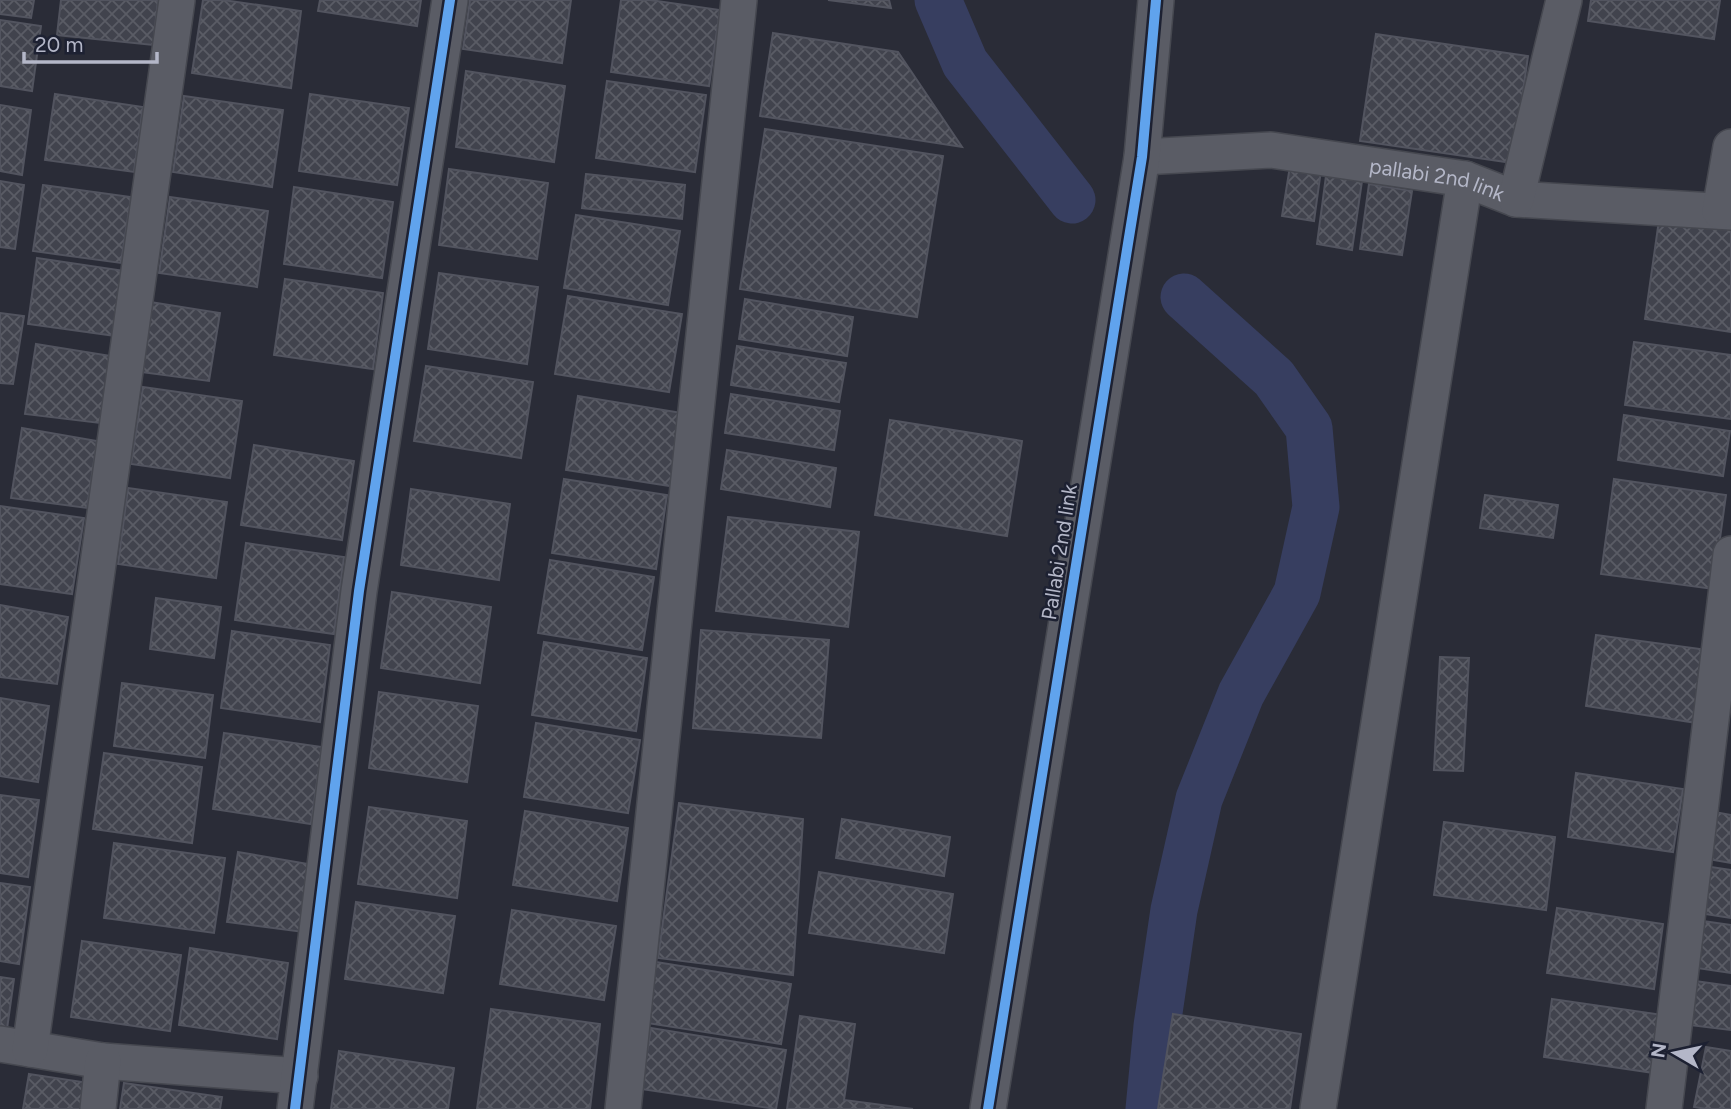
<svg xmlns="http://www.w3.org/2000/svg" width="1731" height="1109" font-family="Figtree,sans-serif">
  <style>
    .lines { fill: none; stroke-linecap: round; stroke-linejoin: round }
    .canal { stroke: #373e60; stroke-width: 47 }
    .building { fill: url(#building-cross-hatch); stroke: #52545f; stroke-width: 2 }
    .street-casing { stroke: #464850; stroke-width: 38 }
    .street { stroke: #5a5c65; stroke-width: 35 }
    .cycleway-casing { stroke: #1d2132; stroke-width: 15 }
    .cycleway { stroke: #60a3ed; stroke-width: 10 }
    .labels { text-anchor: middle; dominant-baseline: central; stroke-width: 5; stroke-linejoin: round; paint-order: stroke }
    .street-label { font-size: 21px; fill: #b4b7c8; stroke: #1d2132 }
  </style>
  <defs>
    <pattern id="building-cross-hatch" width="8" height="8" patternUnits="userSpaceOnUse" patternTransform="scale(1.75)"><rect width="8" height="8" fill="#41434d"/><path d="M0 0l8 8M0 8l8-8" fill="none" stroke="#5a5c65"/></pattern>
  </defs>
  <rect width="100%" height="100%" fill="#2a2c37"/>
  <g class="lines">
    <!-- canal -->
    <g class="canal">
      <polyline points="938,0 965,63 1072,200"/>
      <polyline points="1149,1109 1157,1026 1174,910 1199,799 1241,694 1297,593 1316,507 1309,428 1274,378 1184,297"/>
    </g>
  </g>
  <!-- building -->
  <g class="building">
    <polygon points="0,0 34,0 31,18 0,14"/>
    <polygon points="61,0 158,0 153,45 57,35"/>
    <polygon points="203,0 223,0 301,11 291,88 192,73"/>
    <polygon points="320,0 421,0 417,26 318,11"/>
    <polygon points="470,0 571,0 562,63 463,49"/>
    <polygon points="621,0 650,0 720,10 709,86 611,72"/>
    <polygon points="828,0 889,0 891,8"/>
    <polygon points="1591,0 1720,0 1714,39 1588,21"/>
    <polygon points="0,20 41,26 32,91 0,86"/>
    <polygon points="773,33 898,52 962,147 760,116"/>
    <polygon points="1376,34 1528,56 1513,163 1360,141"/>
    <polygon points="466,71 565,86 554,162 456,147"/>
    <polygon points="607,81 706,95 695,172 596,158"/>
    <polygon points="55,94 143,107 134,172 45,160"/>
    <polygon points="310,94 409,108 397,185 299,171"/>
    <polygon points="184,96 283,110 272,187 173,172"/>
    <polygon points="0,105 31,110 22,175 0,171"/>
    <polygon points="765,129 943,156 917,317 740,289"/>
    <polygon points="1290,166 1321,170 1314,221 1282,216"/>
    <polygon points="449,169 548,183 537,259 439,245"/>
    <polygon points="586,174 685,185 682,219 582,208"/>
    <polygon points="1326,176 1362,181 1352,250 1317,244"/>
    <polygon points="0,181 24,185 15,249 0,247"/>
    <polygon points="1369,184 1412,191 1402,255 1360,249"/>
    <polygon points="43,185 131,197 121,263 33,251"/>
    <polygon points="294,187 393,202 382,278 284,264"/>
    <polygon points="170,197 268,211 257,287 159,273"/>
    <polygon points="1660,213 1731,223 1731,332 1645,319"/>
    <polygon points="576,215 680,231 668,305 564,288"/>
    <polygon points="37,258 125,271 116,336 28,324"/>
    <polygon points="439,273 538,287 527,364 428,349"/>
    <polygon points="285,279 383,293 373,369 274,355"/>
    <polygon points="568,296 682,314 669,392 555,374"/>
    <polygon points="745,299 853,317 847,356 739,339"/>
    <polygon points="144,301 220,313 209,381 133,371"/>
    <polygon points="0,313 24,316 13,384 0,383"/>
    <polygon points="1634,342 1731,355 1731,419 1625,405"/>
    <polygon points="36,344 111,356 100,423 25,414"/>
    <polygon points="737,346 846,363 839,402 731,385"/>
    <polygon points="426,366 533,382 521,458 414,441"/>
    <polygon points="143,387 242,401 230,478 131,464"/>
    <polygon points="731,394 840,411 834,450 725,433"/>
    <polygon points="578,396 682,413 670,486 566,470"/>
    <polygon points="1624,415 1730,431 1723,476 1618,460"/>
    <polygon points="890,420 1022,441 1007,536 875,515"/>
    <polygon points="22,428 97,441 87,508 11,498"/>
    <polygon points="254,445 354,461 342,540 241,525"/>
    <polygon points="727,450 836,468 830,507 721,489"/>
    <polygon points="564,479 667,495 656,569 552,553"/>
    <polygon points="1614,479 1726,495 1713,589 1601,574"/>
    <polygon points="128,488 227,502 216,578 118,564"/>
    <polygon points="411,489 510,504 499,580 401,565"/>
    <polygon points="1485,495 1558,505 1553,538 1480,528"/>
    <polygon points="0,506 84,518 72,594 0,584"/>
    <polygon points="728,517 859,532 848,627 716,611"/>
    <polygon points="246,543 344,557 334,634 235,620"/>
    <polygon points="550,560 654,577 642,650 538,633"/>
    <polygon points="392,592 491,607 480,683 381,668"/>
    <polygon points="156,598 221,607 214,658 150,649"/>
    <polygon points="0,605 68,617 57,684 0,677"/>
    <polygon points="701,630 829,640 821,738 693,728"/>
    <polygon points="232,631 330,645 320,722 221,708"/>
    <polygon points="1596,635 1708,650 1697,723 1586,706"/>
    <polygon points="544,642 647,658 636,731 532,715"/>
    <polygon points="1440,657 1469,658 1463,771 1434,770"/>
    <polygon points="122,683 213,695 205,758 114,746"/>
    <polygon points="379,692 478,706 467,782 369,768"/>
    <polygon points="0,698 49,706 38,782 0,776"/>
    <polygon points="536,723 640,740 628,813 524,797"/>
    <polygon points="224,733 322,747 311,824 213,809"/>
    <polygon points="104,753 202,767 192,843 93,829"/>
    <polygon points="1576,773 1683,789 1673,852 1568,837"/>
    <polygon points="0,795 39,800 28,877 0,873"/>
    <polygon points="679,803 803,819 793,975 658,958"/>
    <polygon points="369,807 467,821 457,898 358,884"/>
    <polygon points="525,811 628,828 617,901 513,885"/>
    <polygon points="1709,811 1731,815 1731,863 1702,858"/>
    <polygon points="842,819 950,837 944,876 836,858"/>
    <polygon points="1444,822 1555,837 1546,910 1434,895"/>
    <polygon points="114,843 225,858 214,933 104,918"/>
    <polygon points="238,852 314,865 303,932 227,922"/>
    <polygon points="1698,865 1731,870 1731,918 1692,912"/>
    <polygon points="819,872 953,894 944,953 809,933"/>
    <polygon points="0,883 30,887 19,964 0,961"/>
    <polygon points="356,902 455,916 443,993 345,979"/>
    <polygon points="1557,908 1663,924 1654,989 1547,973"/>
    <polygon points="512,910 616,926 604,1000 500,984"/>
    <polygon points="1696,920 1731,925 1731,973 1690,967"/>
    <polygon points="82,941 181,955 170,1031 71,1017"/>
    <polygon points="190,948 288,963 277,1039 179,1025"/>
    <polygon points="656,962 791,984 781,1044 647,1023"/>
    <polygon points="0,977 14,979 7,1029 0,1028"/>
    <polygon points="1695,981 1731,986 1731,1030 1689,1025"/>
    <polygon points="1552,999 1663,1015 1654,1073 1544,1057"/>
    <polygon points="491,1009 600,1024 590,1109 477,1109"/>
    <polygon points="1173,1014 1301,1034 1290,1109 1158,1109"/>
    <polygon points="800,1016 855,1024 844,1100 913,1109 787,1109"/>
    <polygon points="651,1028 786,1050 776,1109 641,1089"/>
    <polygon points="1706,1047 1731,1051 1731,1109 1707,1109 1694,1107"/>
    <polygon points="339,1051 454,1068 448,1109 331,1109"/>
    <polygon points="29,1074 89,1083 84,1109 23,1109"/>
    <polygon points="124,1083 222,1097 220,1109 120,1109"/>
  </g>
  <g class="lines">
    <!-- street casing -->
    <g class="street-casing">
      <g id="street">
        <path id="s1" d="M1142,157L1271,150L1465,179L1516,199L1731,212"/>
        <polyline points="1516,199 1564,0"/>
        <polyline points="1720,211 1731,147"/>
        <polyline points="0,1044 103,1061 300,1076"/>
        <polyline points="30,1049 177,0"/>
        <polyline points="98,1109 103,1061"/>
        <polyline points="295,1109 359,591 450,0"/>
        <polyline points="623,1109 739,0"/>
        <polyline points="988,1109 1142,157 1156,0"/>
        <polyline points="1318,1109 1465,179"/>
        <polyline points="1664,1109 1731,554"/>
      </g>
    </g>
    <!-- street -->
    <use href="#street" class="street"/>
    <!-- cycleway casing -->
    <g class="cycleway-casing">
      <g id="cycleway">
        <polyline points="295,1109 359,591 450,0"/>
        <polyline points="988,1109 1142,157 1156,0"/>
      </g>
    </g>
    <!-- cycleway -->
    <use href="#cycleway" class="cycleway"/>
  </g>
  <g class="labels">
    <!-- street labels -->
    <g class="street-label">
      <text stroke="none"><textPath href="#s1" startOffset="298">pallabi 2nd link</textPath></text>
      <text transform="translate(1059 552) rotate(-81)">Pallabi 2nd link</text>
    </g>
  </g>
  <!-- north arrow -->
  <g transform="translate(1675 1053) rotate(279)" stroke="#1d2132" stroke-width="5" paint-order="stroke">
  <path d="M0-5L12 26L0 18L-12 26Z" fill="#b4b7c8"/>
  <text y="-10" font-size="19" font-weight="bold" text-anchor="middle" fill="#b4b7c8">N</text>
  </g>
  <!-- scale -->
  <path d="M24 52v10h133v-10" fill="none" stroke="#b4b7c8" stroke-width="3.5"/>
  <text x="35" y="52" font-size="21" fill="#b4b7c8" stroke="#1d2132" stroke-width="5" paint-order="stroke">20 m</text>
</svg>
